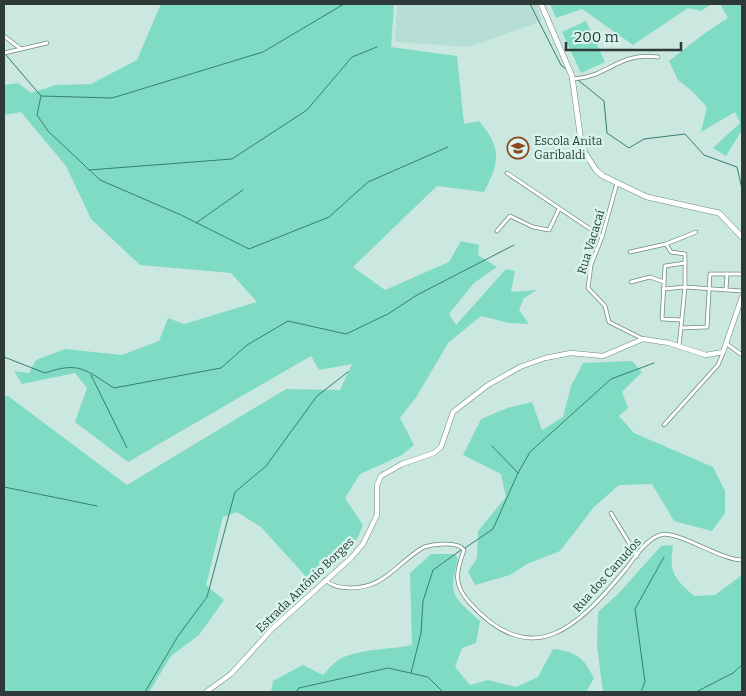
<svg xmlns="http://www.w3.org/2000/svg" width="746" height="696" font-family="Bitter,serif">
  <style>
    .built { fill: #b7ded4 }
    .green { fill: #80dbc5 }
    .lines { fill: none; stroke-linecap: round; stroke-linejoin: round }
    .stream { stroke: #368070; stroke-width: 1 }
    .minor-casing { stroke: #708b84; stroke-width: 4.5 }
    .tertiary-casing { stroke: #708b84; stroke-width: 5.5 }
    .secondary-casing { stroke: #708b84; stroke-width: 6 }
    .minor { stroke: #fff; stroke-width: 3 }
    .tertiary { stroke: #fff; stroke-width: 4.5 }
    .secondary { stroke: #fff; stroke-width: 5 }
    .labels { text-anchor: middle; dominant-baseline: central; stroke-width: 5; stroke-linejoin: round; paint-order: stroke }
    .poi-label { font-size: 12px; fill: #2e3a37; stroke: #d7f5ed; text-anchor: start }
    .street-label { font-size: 12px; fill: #2e3a37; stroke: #d7f5ed }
  </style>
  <rect width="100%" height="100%" fill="#cae8df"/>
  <!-- built -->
  <polygon class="built" points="397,4 536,4 542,21 469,47 395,42"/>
  <!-- green -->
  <g class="green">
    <path d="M161,4H394L391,47L457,56L464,124L479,121C503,149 499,162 484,192L437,186L353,267L385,290L449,262L461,241L479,245L478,255L497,267L474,283L449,314L456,325L506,269L515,271L511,292L537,290L524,298L519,310L529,324L509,323L481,316L448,343L417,396L400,418L414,445L402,455L360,474L345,498L363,525L357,539L310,581L261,527L237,512L223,517L206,585L224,600L199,635L171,656L149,692H4V395L8,396L127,485L286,389L340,390L352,364L319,370L311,356L128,462L75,422L87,388L75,373L22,384L14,371L29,373L36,360L65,349L122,355L159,341L168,318L184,324L257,302L231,273L140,265L91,219L66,166L21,112L4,115V85L18,83L31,93L56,85L91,84L137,60Z"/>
    <polygon points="550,4 712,4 701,11 688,8 633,45 582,9 556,18"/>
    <polygon points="720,4 742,4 742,130 726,156 713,148 740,123 735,112 701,132 707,107 692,91 678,80 669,61 705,33 728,18"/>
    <polygon points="586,21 605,62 581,73 562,32"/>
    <polygon points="632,361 642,372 622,392 628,408 619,416 634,433 713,467 725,491 725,513 712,531 674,521 652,484 619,485 594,507 560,551 527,564 510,575 475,585 468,572 477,558 478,531 506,497 501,474 463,455 481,419 507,408 532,402 542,430 563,417 571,386 583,363"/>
    <path d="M673,545C669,572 673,577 694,596L715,595L742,575V692H603L597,646L598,612L618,594L661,546Z"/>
    <path d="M431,554H455L458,559C448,596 453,596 480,621L476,643L462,648L455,667L470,685L488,680L516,687L538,677L553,649C577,652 583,657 594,678L586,692H271L273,681L303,665L323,675C328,670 334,662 340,659C361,648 390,650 412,645L410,573Z"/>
  </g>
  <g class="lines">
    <!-- stream -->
    <g class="stream">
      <polyline points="530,4 561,65 566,69"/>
      <polyline points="6,55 41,96 112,98 263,52 344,4"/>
      <polyline points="578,80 604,101 607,133 629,148 644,139 685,134 704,155 737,167 742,189"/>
      <polyline points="41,96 37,115 48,131 100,180 181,215 249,249 329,217 368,182 448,147"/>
      <polyline points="89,170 232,159 307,110 352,57 377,47"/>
      <polyline points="196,223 243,190"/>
      <path d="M4,357L45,373C80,361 85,370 114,388L221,368L247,345L288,321L346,334L388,314L417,295L514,245"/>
      <polyline points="91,375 127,448"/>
      <polyline points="492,446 518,473"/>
      <polyline points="4,487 97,506"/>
      <polyline points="465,548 493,529 518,473 530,452 611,379 654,363"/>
      <polyline points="411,673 421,633 423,601 433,570 461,550"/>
      <polyline points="145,692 178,636 207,597 235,492 266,466 317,396 348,372"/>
      <polyline points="296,692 299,688 388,668 428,677 443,692"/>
      <polyline points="641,692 645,682 635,609 664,557"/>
      <polyline points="696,692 733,673 742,665"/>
    </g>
    <!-- minor casing -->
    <g class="minor-casing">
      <g id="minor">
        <polyline points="4,36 21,49"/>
        <polyline points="4,53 47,43"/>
        <path d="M573,79C609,77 617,52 658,57"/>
        <polyline points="507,173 602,237"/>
        <polyline points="617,183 602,237 591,265 588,288 605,306 609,322 643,339"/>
        <polyline points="497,231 510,216 533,227 549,230 559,209"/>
        <polyline points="666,244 671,252 685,254 685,287 679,347"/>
        <polyline points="630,252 666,244 696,232"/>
        <polyline points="631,282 650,277 664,282"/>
        <polyline points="663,289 685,287 742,291"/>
        <polyline points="726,290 727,274"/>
        <polyline points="681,320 662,319 665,266 685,263"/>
        <polyline points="681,328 707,327 710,274 742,274"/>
        <polyline points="727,344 742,355"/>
        <polyline points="664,425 718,365 723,353"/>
        <polyline points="611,513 637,556"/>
        <path d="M325,580C334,587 339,587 350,588C386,588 396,563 424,547C434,544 458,541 464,550C456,572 453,584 469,602C532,673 578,627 625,570C634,559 645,540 660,535C676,529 720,560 742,560"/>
      </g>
    </g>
    <!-- tertiary casing -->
    <g class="tertiary-casing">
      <polyline id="tertiary" points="206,692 231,674 272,629 351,558 363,544 377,515 377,485 381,476 402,464 434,453 441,447 453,412 488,385 520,367 545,358 571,353 603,356 643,339 669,343 706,355 723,352 742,297"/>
    </g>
    <!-- secondary casing -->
    <g class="secondary-casing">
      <polyline id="secondary" points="541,4 572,76 581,141 585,153 596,170 603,176 647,197 719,213 742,237"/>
    </g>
    <!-- minor -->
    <use href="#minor" class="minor"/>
    <!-- tertiary -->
    <use href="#tertiary" class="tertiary"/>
    <!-- secondary -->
    <use href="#secondary" class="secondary"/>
  </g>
  <!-- icons -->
  <defs>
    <g id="school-ring" transform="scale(1.125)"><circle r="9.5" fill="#d7f5ed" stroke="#8e4723" stroke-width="1.5"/><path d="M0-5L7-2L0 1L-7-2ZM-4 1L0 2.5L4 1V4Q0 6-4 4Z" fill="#8e4723"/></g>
  </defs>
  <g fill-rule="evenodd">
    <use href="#school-ring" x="518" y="148"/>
  </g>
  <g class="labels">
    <!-- poi labels -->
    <g class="poi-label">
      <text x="534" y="141">Escola Anita<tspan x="534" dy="14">Garibaldi</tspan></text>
    </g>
    <!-- street labels -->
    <g class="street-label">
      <text transform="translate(591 242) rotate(-73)">Rua Vacacaí</text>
      <text transform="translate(607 575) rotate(-48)">Rua dos Canudos</text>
      <text transform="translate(305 585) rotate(-44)">Estrada Antônio Borges</text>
    </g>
  </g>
  <!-- border -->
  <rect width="746" height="696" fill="none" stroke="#2e3a37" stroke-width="10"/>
  <!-- scale -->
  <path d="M566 42v8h115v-8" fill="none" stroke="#2e3a37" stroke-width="2.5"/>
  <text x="574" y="42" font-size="15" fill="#2e3a37" stroke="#d7f5ed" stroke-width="4" paint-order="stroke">200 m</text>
</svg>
